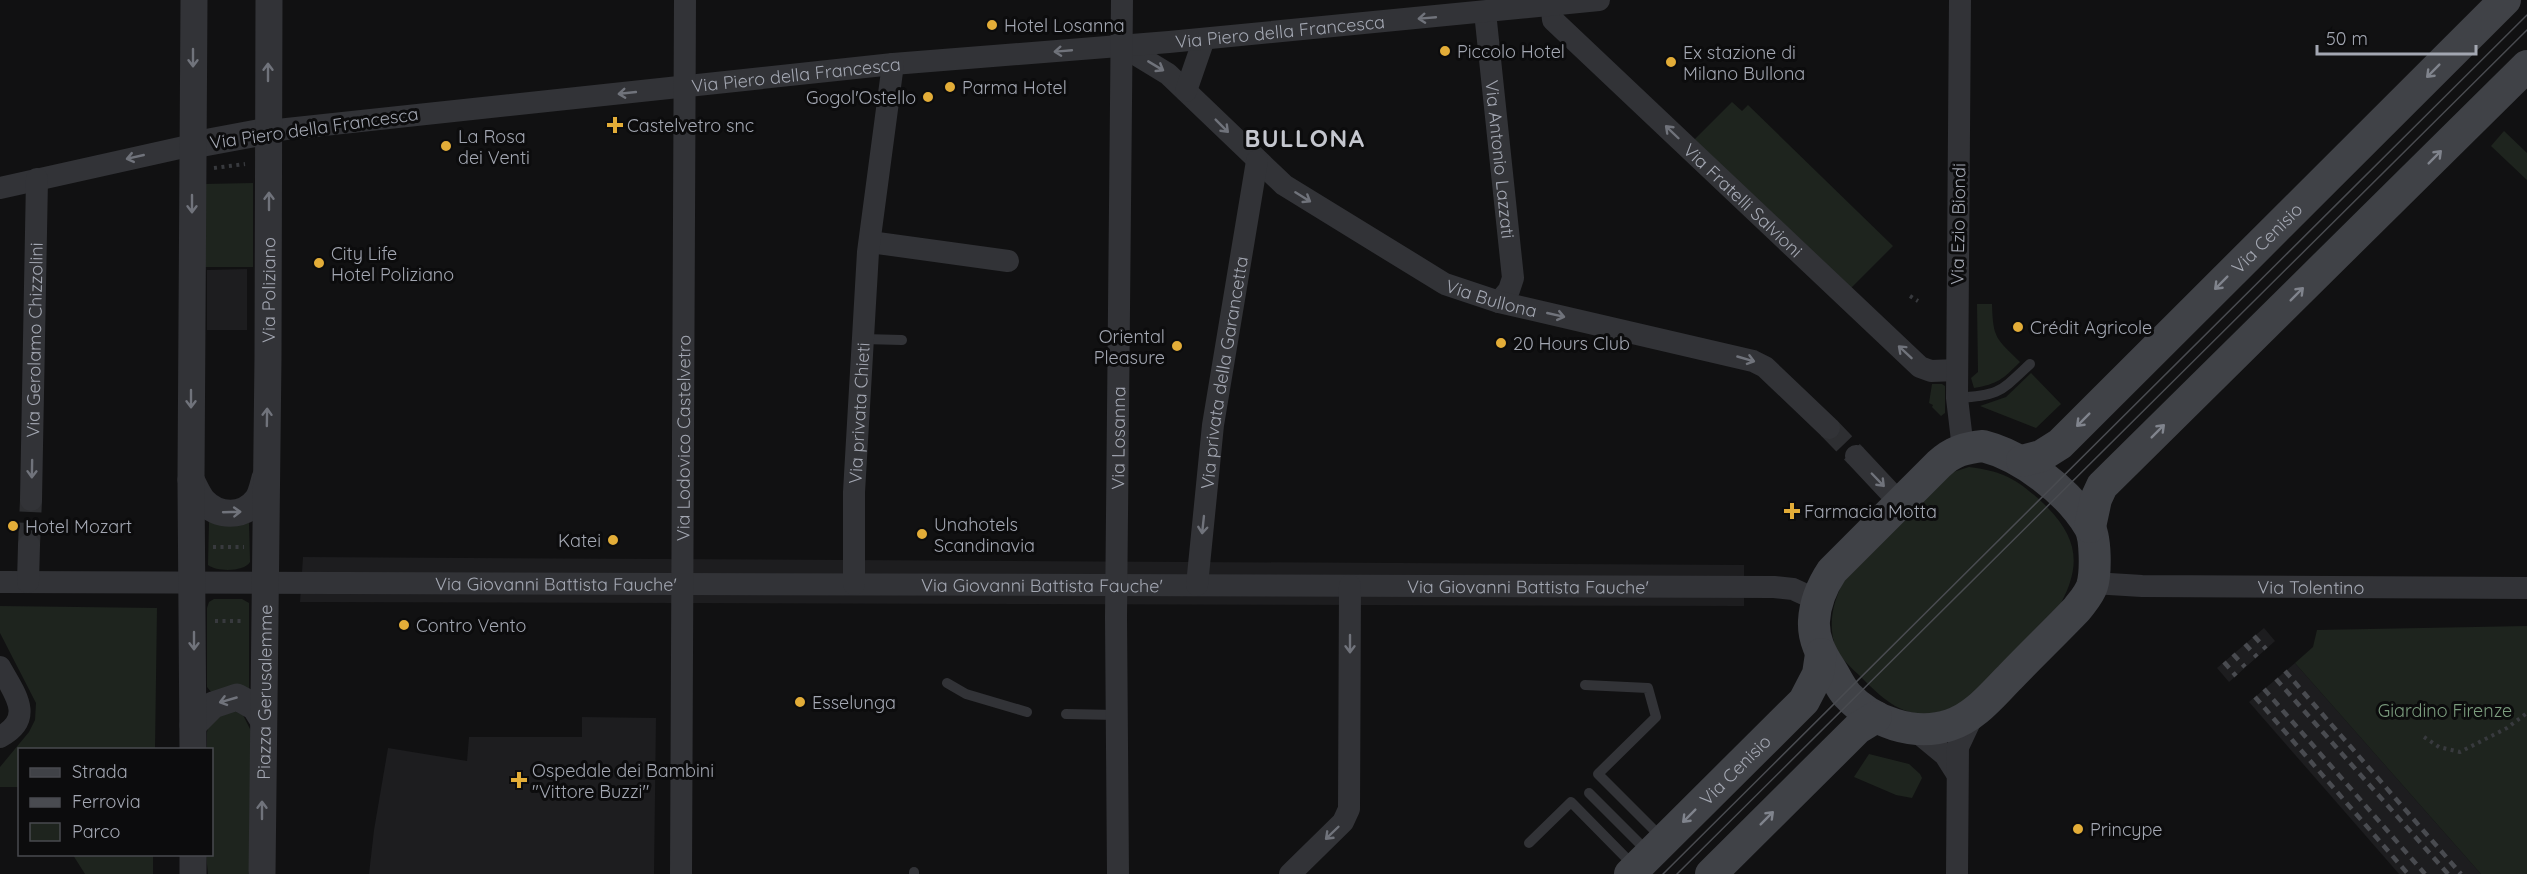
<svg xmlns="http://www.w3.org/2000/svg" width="2527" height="874" font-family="Quicksand,sans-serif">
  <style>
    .built { fill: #1d1d1f }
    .green { fill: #1e241e }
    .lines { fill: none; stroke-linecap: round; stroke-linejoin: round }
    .minor-tunnel { stroke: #2e2f32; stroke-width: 22; stroke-dasharray: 22 11; stroke-linecap: butt }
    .path { stroke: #383a3e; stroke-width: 4; stroke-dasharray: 3 4.5; stroke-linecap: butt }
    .service { stroke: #323337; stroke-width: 10 }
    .minor { stroke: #323337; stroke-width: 22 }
    .tertiary { stroke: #323337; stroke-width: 27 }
    .secondary { stroke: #404247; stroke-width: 32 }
    .tram { stroke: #494b50; stroke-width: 1.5 }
    .rail { stroke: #494b50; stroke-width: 4.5; stroke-dasharray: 8 6; stroke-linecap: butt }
    .oneway { stroke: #70737b }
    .oneway2 { stroke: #80848d }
    .poi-dot { fill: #e3ad38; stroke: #0c0c0d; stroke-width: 2 }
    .labels { text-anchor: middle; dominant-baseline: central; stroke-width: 6; stroke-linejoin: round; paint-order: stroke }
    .poi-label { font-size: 18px; fill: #a3a7b2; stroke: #0c0c0d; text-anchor: start }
    .street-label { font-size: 18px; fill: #a3a7b2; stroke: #0c0c0d }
    .park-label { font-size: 18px; fill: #7b9c7e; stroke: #0c0c0d }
    .district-label { font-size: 24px; font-weight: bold; letter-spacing: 1.5px; fill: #c4c6ce; stroke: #0c0c0d }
  </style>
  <rect width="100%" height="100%" fill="#111112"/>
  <!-- built -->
  <g class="built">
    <polygon points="247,269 247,330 207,330 207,270"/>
    <polygon points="303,557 1744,565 1744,606 300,602"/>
    <polygon points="2264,628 2275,641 2229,682 2217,668"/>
    <polygon points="2295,663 2481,874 2399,874 2249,702"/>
    <polygon points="582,717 656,718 654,874 369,874 374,830 388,748 467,761 469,737 582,737"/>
  </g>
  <!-- green -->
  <g class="green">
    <polygon points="1732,102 1742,111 1748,105 1893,246 1848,291 1693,141"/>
    <polygon points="2504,131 2527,153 2527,180 2491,146"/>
    <polygon points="253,183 253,267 204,267 204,184"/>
    <path d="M1977,304H1992C1993,339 1996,338 2020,362C2003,379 1998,384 1974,388L1971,378L1978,372Z"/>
    <polygon points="2031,373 2061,404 2036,428 1980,406 2006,397"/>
    <polygon points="1932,384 1942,384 1945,386 1945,413 1941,416 1932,407 1933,405 1929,403"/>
    <path d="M1969,467C2003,471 2018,480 2043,503C2076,535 2083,562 2061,603L1964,702C1916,727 1893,710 1859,675C1848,665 1835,653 1833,638C1829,616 1835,599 1844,580L1950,473Z"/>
    <path d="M209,522L249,523L250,562C244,572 217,572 208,565Z"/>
    <polygon points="214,599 242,599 249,603 249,689 212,693 207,687 207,608 209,602"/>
    <polygon points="0,606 157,608 155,749 20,750 19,787 0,787 0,767 29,732 35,720 36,703 0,633"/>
    <polygon points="2527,626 2527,874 2481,874 2295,663 2313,647 2317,630"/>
    <polygon points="232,710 243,715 251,731 249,871 248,874 208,874 206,855 212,854 212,750 207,749 207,732 210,719"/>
    <polygon points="1869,754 1909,764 1920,774 1922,778 1912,798 1896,795 1854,777"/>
    <polygon points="73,855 153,855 153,874 85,874"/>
  </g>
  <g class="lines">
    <!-- minor-tunnel -->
    <g class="minor-tunnel">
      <polyline points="1829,428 1856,456"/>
      <polyline points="29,545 31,500"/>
    </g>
    <!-- path -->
    <g class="path">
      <polyline points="214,168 245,164"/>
      <polyline points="1910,296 1918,301"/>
      <polyline points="213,547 244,547"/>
      <polyline points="215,621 244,621"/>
      <polyline points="2424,737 2439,747 2460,752 2507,728 2527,713"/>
    </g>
    <!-- service -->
    <g class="service">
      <polyline points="863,339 902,340"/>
      <path d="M1957,398C2000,395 1999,393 2030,364"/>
      <polyline points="947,683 966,694 1027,712"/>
      <polyline points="1585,685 1648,688 1656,717 1598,774 1663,839"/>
      <polyline points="1066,714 1117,715"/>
      <polyline points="1589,793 1648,852"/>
      <polyline points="1529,843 1571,802 1634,866"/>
      <polyline points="914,874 914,872"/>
    </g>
    <!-- minor -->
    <g class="minor">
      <path id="s1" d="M1551,0L1553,20L1920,367L1931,371L1957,370"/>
      <polyline points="1960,0 1957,398 1963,449"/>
      <path id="s2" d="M1485,12L1513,278L1509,290L1499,302"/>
      <path id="s3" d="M1122,46L1168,74L1284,185L1445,284L1499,302L1753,361L1765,367L1829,428"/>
      <polyline points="1186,91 1204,39"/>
      <path id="s4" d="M268,131L893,64L1169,42L1599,0"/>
      <polyline points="0,188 193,145"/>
      <polyline points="870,242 1008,261"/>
      <polyline points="1856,456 1900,503"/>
      <path id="s5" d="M31,500L37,179"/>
      <path id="s6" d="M0,582L1774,587L1793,589L1817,600"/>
      <polyline points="28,582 29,545"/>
      <path id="s7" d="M2093,583L2142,586L2527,588"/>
      <path id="s8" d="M854,584V492L868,252L893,64"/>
      <path id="s9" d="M1197,585L1213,425L1257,161"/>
      <path d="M0,667C14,693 36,718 0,737"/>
      <polyline points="1916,731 1945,755 1957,774"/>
      <path id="s10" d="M681,874L685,0"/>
      <path id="s11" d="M1118,874L1116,618L1122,0"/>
      <polyline points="1290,874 1343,822 1349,809 1350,586"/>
      <polyline points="1957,874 1958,747 1974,713"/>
    </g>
    <!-- tertiary -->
    <g class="tertiary">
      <polyline points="193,145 268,131"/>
      <path d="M191,480C195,487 198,495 203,501C218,517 243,518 257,500C261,495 263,485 265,478"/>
      <polyline points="193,725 213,705 237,697 255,707 263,720"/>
      <polyline points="193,750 191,480 194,0"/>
      <polyline points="193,874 193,854"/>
      <path id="s12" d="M262,874L268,357L269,0"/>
    </g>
    <!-- secondary -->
    <g class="secondary">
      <path d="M1983,446C2022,456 2068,491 2089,526C2096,537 2096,573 2092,586C2089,595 2083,601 2077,609C2055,632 2032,654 2010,677C1992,695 1975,717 1950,725C1915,737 1872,722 1847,695C1840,687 1836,677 1830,668C1821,654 1813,639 1814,621C1815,602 1822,586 1832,571L1939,464C1953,451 1965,448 1983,446Z"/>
      <path id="s13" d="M2022,461L2041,456L2060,444L2505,0"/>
      <polyline points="2090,527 2096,499 2102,486 2527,66"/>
      <path id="s14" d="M1630,874L1804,701L1818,674L1821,654"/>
      <polyline points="1711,874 1858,728 1876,717"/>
    </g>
    <!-- tram -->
    <g class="tram">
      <polyline points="1663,874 2527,15"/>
      <polyline points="1677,874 2527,30"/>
    </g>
    <!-- rail -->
    <g class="rail">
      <polyline points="2254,636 2266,649"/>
      <polyline points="2245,644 2257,657"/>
      <polyline points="2233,654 2245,667"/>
      <polyline points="2224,662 2236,676"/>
      <polyline points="2285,671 2461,874"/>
      <polyline points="2276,679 2448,874"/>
      <polyline points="2264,689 2425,874"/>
      <polyline points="2255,697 2408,874"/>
    </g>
  </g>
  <!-- one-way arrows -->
  <defs><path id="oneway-shaft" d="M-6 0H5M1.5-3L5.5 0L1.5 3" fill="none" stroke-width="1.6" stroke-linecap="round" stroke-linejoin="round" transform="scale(1.5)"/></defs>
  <g class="oneway">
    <use href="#oneway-shaft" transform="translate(1427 18) rotate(175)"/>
    <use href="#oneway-shaft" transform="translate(1063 51) rotate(175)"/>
    <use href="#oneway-shaft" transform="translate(193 58) rotate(90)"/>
    <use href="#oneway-shaft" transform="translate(1156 66) rotate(31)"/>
    <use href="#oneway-shaft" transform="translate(268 72) rotate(-90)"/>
    <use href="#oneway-shaft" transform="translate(627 93) rotate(174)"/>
    <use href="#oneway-shaft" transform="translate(1222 126) rotate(45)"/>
    <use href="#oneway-shaft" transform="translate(1672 132) rotate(-136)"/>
    <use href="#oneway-shaft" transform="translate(135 157) rotate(167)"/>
    <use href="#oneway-shaft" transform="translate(1303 197) rotate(32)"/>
    <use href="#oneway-shaft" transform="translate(269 201) rotate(-90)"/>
    <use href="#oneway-shaft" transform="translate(192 204) rotate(90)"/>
    <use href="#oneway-shaft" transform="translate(1556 315) rotate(13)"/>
    <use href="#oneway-shaft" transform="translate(1905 352) rotate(-137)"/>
    <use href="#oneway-shaft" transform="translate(1746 359) rotate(16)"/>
    <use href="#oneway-shaft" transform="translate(191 399) rotate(90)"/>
    <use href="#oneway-shaft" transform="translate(267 417) rotate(-89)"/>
    <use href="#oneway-shaft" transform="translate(32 469) rotate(91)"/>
    <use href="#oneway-shaft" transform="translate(1878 480) rotate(46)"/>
    <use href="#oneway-shaft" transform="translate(232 512) rotate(-2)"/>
    <use href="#oneway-shaft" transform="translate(1203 525) rotate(96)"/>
    <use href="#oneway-shaft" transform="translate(194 641) rotate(90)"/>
    <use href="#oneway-shaft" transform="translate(1350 644) rotate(90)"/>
    <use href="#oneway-shaft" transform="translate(228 700) rotate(164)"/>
    <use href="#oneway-shaft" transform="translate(262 810) rotate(-90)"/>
    <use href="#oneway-shaft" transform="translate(1332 833) rotate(136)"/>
  </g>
  <g class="oneway2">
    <use href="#oneway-shaft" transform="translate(2433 71) rotate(135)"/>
    <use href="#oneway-shaft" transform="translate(2435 157) rotate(-45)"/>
    <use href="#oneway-shaft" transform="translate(2221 283) rotate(135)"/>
    <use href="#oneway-shaft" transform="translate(2297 294) rotate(-45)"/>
    <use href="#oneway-shaft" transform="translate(2083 420) rotate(135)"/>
    <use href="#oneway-shaft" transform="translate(2158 431) rotate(-45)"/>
    <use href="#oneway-shaft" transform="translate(1689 816) rotate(135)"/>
    <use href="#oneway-shaft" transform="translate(1767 818) rotate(-45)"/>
  </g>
  <!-- markers -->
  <g class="poi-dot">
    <circle cx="992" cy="25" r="6"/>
    <circle cx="1445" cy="51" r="6"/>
    <circle cx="1671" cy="62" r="6"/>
    <circle cx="950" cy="87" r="6"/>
    <circle cx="928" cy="97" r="6"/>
    <path d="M612 116h6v6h6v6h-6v6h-6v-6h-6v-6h6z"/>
    <circle cx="446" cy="146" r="6"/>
    <circle cx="319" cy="263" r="6"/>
    <circle cx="2018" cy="327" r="6"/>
    <circle cx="1501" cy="343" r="6"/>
    <circle cx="1177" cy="346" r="6"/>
    <path d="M1789 502h6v6h6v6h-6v6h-6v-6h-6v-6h6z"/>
    <circle cx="13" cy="526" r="6"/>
    <circle cx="922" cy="534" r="6"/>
    <circle cx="613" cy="540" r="6"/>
    <circle cx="404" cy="625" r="6"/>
    <circle cx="800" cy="702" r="6"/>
    <path d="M516 771h6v6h6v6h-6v6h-6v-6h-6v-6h6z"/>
    <circle cx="2078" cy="829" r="6"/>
  </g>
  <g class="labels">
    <!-- poi labels -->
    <g class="poi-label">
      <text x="1004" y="25">Hotel Losanna</text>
      <text x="1457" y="51">Piccolo Hotel</text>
      <text x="1683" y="52">Ex stazione di<tspan x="1683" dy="21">Milano Bullona</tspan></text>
      <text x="962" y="87">Parma Hotel</text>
      <text x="916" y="97" text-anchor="end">Gogol'Ostello</text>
      <text x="627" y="125">Castelvetro snc</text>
      <text x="458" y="136">La Rosa<tspan x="458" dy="21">dei Venti</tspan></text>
      <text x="331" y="253">City Life<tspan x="331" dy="21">Hotel Poliziano</tspan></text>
      <text x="2030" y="327">Crédit Agricole</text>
      <text x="1165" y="336" text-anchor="end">Oriental<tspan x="1165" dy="21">Pleasure</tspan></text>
      <text x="1513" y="343">20 Hours Club</text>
      <text x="1804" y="511">Farmacia Motta</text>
      <text x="934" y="524">Unahotels<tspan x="934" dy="21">Scandinavia</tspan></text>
      <text x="25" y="526">Hotel Mozart</text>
      <text x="601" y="540" text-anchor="end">Katei</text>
      <text x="416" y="625">Contro Vento</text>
      <text x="812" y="702">Esselunga</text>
      <text x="532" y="770">Ospedale dei Bambini<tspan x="532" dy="21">"Vittore Buzzi"</tspan></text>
      <text x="2090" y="829">Princype</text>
    </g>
    <!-- street labels -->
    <g class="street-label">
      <text stroke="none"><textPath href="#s4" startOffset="1017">Via Piero della Francesca</textPath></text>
      <text stroke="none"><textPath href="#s4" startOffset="531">Via Piero della Francesca</textPath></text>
      <text transform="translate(314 128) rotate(-8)">Via Piero della Francesca</text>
      <text stroke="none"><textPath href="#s2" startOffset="148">Via Antonio Lazzati</textPath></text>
      <text stroke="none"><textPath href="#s1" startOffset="282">Via Fratelli Salvioni</textPath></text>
      <text transform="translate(1958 224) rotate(-89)">Via Ezio Biondi</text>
      <text stroke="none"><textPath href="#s13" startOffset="334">Via Cenisio</textPath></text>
      <text stroke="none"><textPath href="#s12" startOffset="584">Via Poliziano</textPath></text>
      <text stroke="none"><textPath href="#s3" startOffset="452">Via Bullona</textPath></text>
      <text stroke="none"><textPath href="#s5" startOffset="160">Via Gerolamo Chizzolini</textPath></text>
      <text stroke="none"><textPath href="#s9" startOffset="214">Via privata della Garancetta</textPath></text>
      <text stroke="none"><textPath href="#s8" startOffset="171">Via privata Chieti</textPath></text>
      <text stroke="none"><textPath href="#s10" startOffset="436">Via Lodovico Castelvetro</textPath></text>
      <text stroke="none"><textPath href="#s11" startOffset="436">Via Losanna</textPath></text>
      <text stroke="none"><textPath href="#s6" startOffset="556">Via Giovanni Battista Fauche'</textPath></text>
      <text stroke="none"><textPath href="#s6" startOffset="1042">Via Giovanni Battista Fauche'</textPath></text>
      <text stroke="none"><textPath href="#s6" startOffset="1528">Via Giovanni Battista Fauche'</textPath></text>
      <text stroke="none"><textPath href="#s7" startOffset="218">Via Tolentino</textPath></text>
      <text stroke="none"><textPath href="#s12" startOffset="182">Piazza Gerusalemme</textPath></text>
      <text stroke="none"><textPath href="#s14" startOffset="148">Via Cenisio</textPath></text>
    </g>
    <!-- park labels -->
    <g class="park-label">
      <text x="2445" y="710">Giardino Firenze</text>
    </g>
    <!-- district labels -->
    <g class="district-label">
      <text x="1305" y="138">BULLONA</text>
    </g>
  </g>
  <!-- legend -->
  <rect x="18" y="748" width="195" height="108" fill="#0c0c0d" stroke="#484a4f" stroke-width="1.5"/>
  <rect x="30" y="768" width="30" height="9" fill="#404247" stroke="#484a4f" stroke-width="1.5"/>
  <text x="72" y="778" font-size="18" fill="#a3a7b2">Strada</text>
  <rect x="30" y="798" width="30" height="9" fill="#494b50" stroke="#484a4f" stroke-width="1.5"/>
  <text x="72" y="808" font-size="18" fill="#a3a7b2">Ferrovia</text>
  <rect x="30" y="823" width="30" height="18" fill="#1e241e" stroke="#484a4f" stroke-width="1.5"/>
  <text x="72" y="838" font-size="18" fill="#a3a7b2">Parco</text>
  <!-- scale -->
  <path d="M2317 45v9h159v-9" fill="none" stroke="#a3a7b2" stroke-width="3"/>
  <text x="2326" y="45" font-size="18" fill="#a3a7b2" stroke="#0c0c0d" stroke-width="4.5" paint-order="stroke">50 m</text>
</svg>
